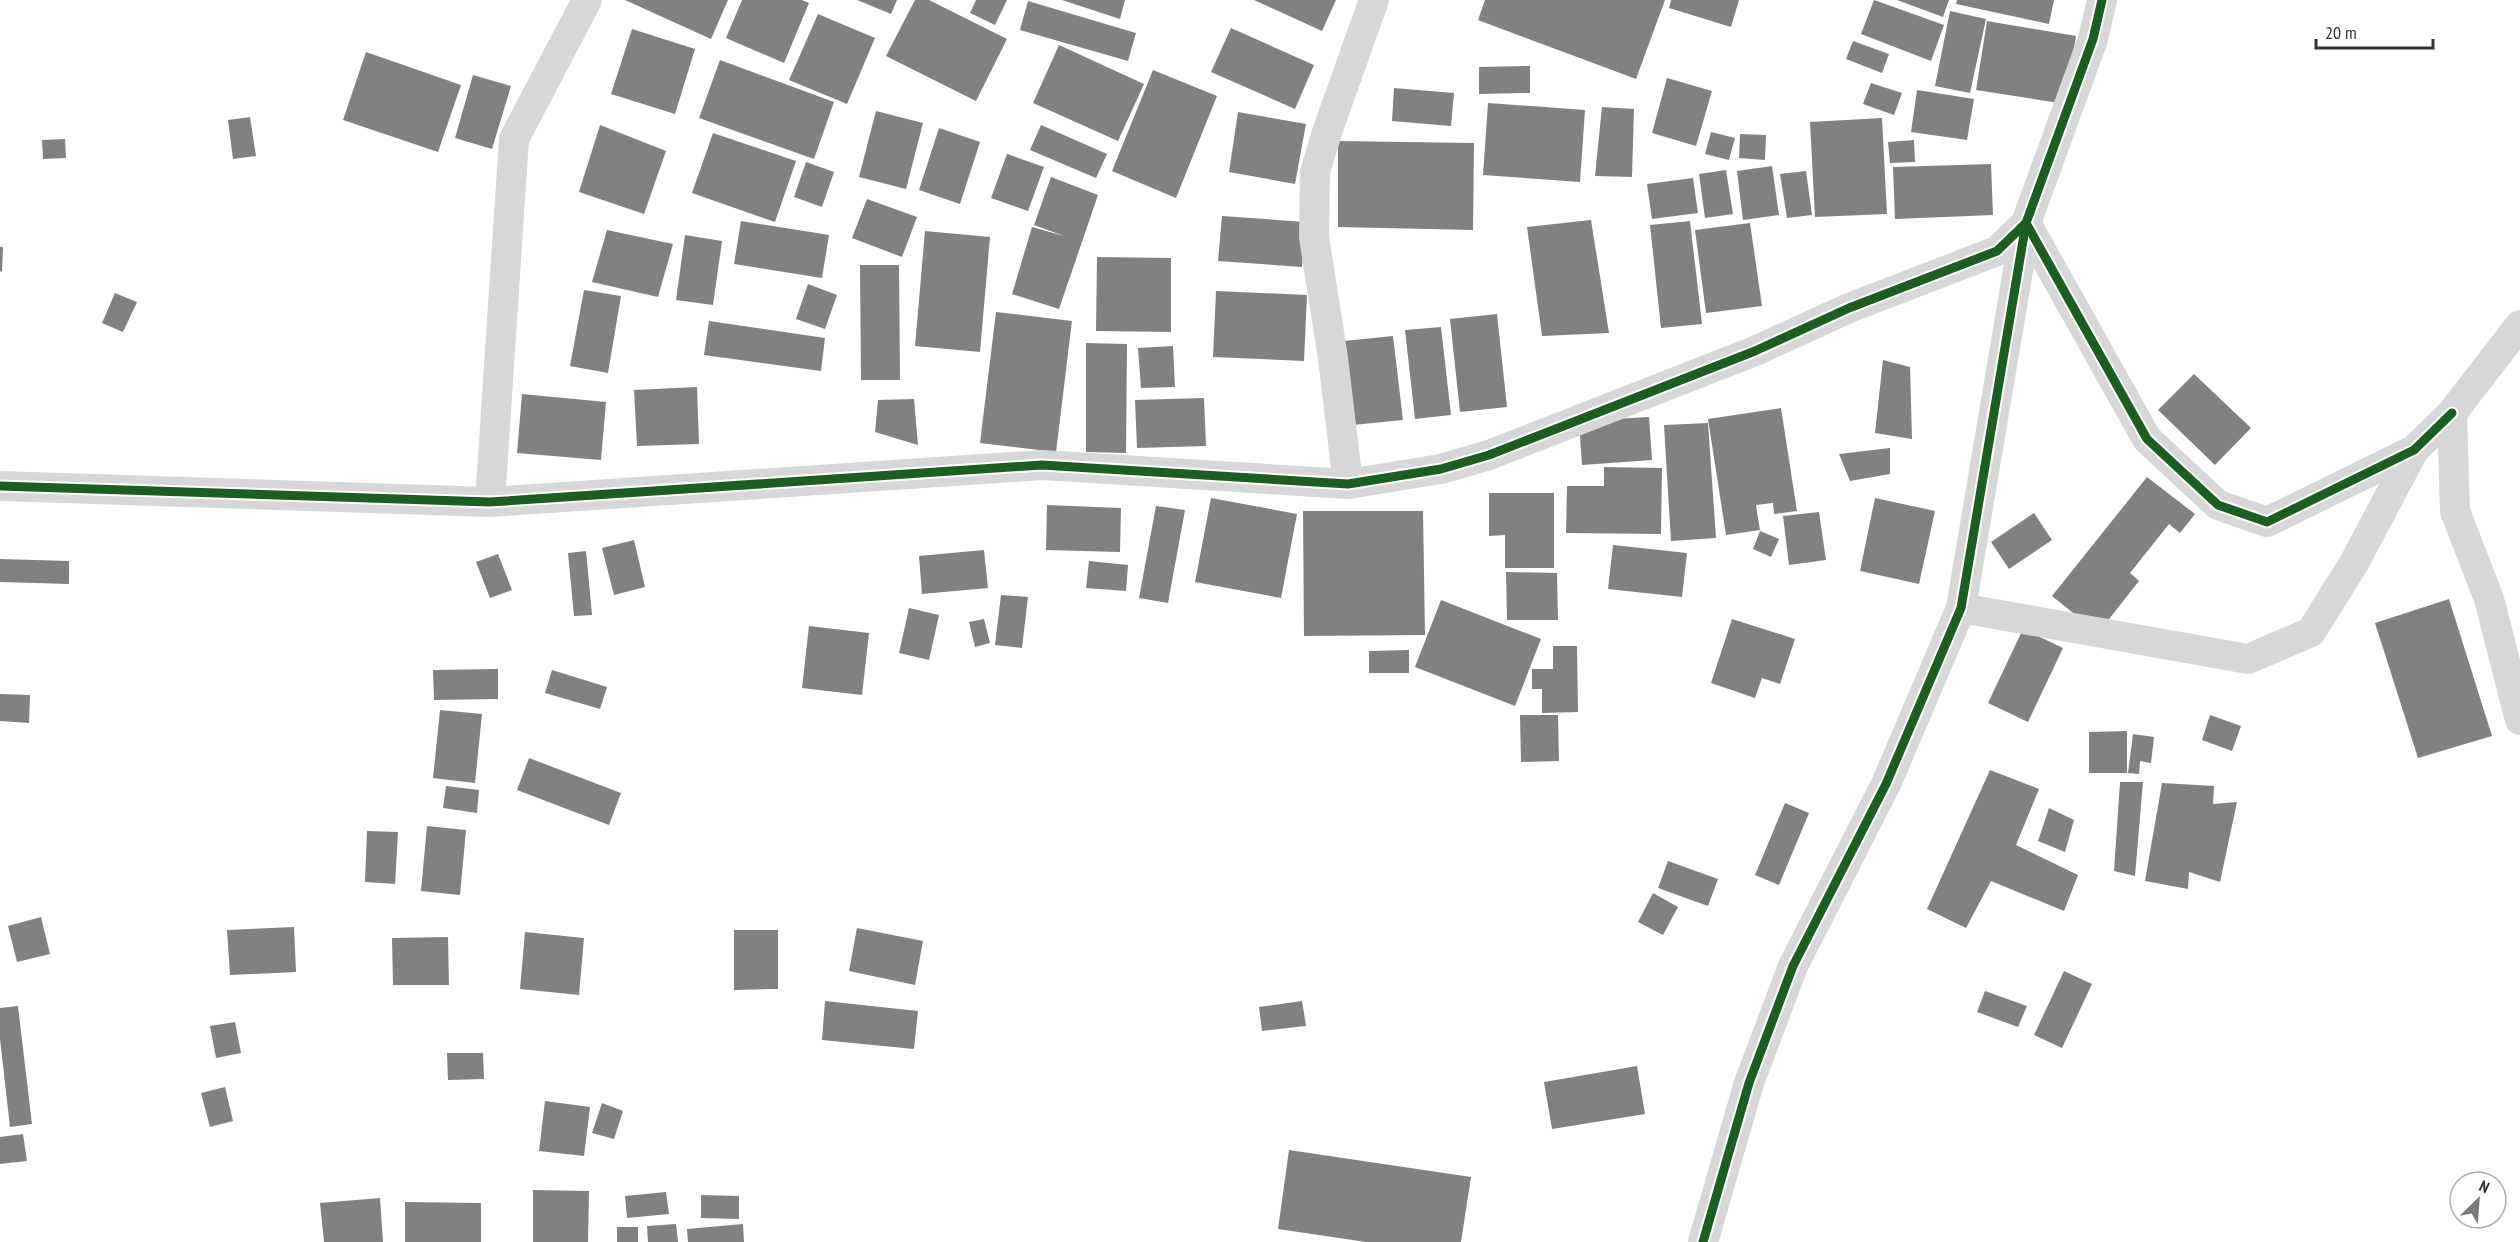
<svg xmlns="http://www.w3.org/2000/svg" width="2520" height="1242" font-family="'PT Sans Narrow',sans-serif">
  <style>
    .building { fill: #818181 }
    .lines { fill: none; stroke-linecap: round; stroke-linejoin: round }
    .street { stroke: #d7d7d7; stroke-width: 30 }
    .cycleway-casing { stroke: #fff; stroke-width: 13 }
    .cycleway { stroke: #1b5e20; stroke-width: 9 }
  </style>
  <rect width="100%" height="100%" fill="#fff"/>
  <!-- building -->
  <g class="building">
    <polygon points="625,0 728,0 711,39"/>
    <polygon points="742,0 802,0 809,3 784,63 726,38"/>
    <polygon points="857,0 897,0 891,14"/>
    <polygon points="915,0 929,0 1007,39 976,101 886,56"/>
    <polygon points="976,0 1007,0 995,25 970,13"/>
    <polygon points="1062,0 1125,0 1120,19"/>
    <polygon points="1254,0 1336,0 1322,31"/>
    <polygon points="1485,0 1665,0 1636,79 1478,20"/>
    <polygon points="1671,0 1739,0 1731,27 1669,8"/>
    <polygon points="1874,0 1944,25 1931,61 1861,34"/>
    <polygon points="1897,0 1949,0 1943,17"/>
    <polygon points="1957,0 2054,0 2049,24 1956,4"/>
    <polygon points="1028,1 1136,33 1128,61 1020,30"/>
    <polygon points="1950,11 1986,19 1970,93 1935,86"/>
    <polygon points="818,14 875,38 847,104 789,80"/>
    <polygon points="1987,21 2076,36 2065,104 1976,90"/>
    <polygon points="1231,28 1314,65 1295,109 1211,72"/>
    <polygon points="632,29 695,49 675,114 611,94"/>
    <polygon points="1853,41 1889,54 1882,73 1846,59"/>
    <polygon points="1059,45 1144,84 1118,141 1033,103"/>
    <polygon points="366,52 461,85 438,152 343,120"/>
    <polygon points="720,60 834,102 814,159 699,118"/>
    <polygon points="1530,66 1530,93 1479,94 1479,67"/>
    <polygon points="1153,70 1217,96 1176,198 1112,171"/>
    <polygon points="473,75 511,86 492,149 455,138"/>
    <polygon points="1667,78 1712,91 1696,146 1652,133"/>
    <polygon points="1871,83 1902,93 1894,115 1863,104"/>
    <polygon points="1394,88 1454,93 1451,126 1392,121"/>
    <polygon points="1917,90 1974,99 1967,140 1911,132"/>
    <polygon points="1488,103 1585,110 1580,182 1483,175"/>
    <polygon points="1602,107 1634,109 1632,177 1595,176"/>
    <polygon points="876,111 923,123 906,189 859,177"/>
    <polygon points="1238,112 1306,124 1295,184 1229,172"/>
    <polygon points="250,117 256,156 233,159 228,120"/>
    <polygon points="1882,118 1887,214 1815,217 1810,122"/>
    <polygon points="600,125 666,151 644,214 579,192"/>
    <polygon points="1041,125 1107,154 1096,178 1030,150"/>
    <polygon points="939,128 980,142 960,204 919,190"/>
    <polygon points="1711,132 1735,138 1729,160 1705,154"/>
    <polygon points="713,133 796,161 775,222 692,193"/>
    <polygon points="1740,134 1766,135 1765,160 1739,158"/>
    <polygon points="65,139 66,158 43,159 42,140"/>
    <polygon points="1914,140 1915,162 1890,163 1888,142"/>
    <polygon points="1338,141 1474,143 1473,230 1338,227"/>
    <polygon points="1007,154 1044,167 1028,211 991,198"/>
    <polygon points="806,162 834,172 822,207 794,197"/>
    <polygon points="1991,164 1993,215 1895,219 1893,167"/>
    <polygon points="1772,166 1779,215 1743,220 1737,171"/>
    <polygon points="1726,170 1733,214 1705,218 1699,174"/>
    <polygon points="1806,171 1812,215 1787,218 1780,174"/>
    <polygon points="1051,177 1098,195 1059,309 1012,294 1032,227 1064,236 1034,225"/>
    <polygon points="1693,178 1698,213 1652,219 1647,184"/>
    <polygon points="867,199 917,217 902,257 852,238"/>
    <polygon points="1222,216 1305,222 1302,267 1218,261"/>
    <polygon points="1591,220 1609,333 1542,336 1527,227"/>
    <polygon points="741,221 829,235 822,278 734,264"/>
    <polygon points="1690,221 1702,324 1661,328 1650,225"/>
    <polygon points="1750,223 1762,306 1706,313 1695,230"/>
    <polygon points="607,230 673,244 658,297 592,282"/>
    <polygon points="925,231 990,237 980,352 915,346"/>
    <polygon points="685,235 722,241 713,305 676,300"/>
    <polygon points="0,247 3,247 2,272 0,271"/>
    <polygon points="1097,257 1171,258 1171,332 1096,331"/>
    <polygon points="860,265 899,265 900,380 861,380"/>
    <polygon points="808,284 837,295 825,329 796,319"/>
    <polygon points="584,290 621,296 608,373 570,366"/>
    <polygon points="1216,291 1307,295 1304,361 1213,357"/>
    <polygon points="115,293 137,302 123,332 102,323"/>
    <polygon points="996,312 1072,321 1056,452 980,443"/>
    <polygon points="1497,314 1507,407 1460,412 1450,319"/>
    <polygon points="709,321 825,338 821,371 704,355"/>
    <polygon points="1441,327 1451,415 1415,419 1405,330"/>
    <polygon points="1393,336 1403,420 1353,425 1344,341"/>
    <polygon points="1086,343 1127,344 1126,453 1086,452"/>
    <polygon points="1173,346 1175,387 1141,388 1138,348"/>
    <polygon points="1883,360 1910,367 1912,439 1875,433"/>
    <polygon points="2194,374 2251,428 2215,465 2158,410"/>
    <polygon points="697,387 699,444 637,446 634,390"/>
    <polygon points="522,394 606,402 601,460 517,453"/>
    <polygon points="1204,398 1206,446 1137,448 1135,400"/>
    <polygon points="914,399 918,445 875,432 878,400"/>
    <polygon points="1781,408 1797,511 1774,514 1773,503 1756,505 1760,530 1726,535 1708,419"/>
    <polygon points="1649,417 1652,460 1582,465 1579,421"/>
    <polygon points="1708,423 1716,538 1671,541 1664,425"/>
    <polygon points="1890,448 1890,474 1850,481 1839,454"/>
    <polygon points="1604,467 1662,468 1661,534 1566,533 1567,486 1604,486"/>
    <polygon points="2147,477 2195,514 2180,533 2169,524 2130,573 2139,581 2098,633 2052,596"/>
    <polygon points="1489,493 1554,493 1554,568 1505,568 1505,535 1489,536"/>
    <polygon points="1211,498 1297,514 1281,598 1195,582"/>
    <polygon points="1875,498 1935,511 1919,584 1860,571"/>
    <polygon points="1047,505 1121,508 1120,552 1046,550"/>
    <polygon points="1156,506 1185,510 1168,603 1139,598"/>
    <polygon points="1303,511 1423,511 1425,635 1304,636"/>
    <polygon points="1819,512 1826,560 1789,565 1783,516"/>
    <polygon points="2034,513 2052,540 2009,569 1991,542"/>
    <polygon points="1760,531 1779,539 1771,557 1753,549"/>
    <polygon points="634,540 645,587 614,595 602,548"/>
    <polygon points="1613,545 1687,553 1682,597 1608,589"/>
    <polygon points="984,550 988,588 922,594 919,556"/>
    <polygon points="586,551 592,615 574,616 568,553"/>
    <polygon points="498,554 512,590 490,598 476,562"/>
    <polygon points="0,559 69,561 69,584 0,582"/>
    <polygon points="1089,561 1128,565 1126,591 1086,588"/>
    <polygon points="1506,572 1557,573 1558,620 1507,620"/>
    <polygon points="1001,595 1028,597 1022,648 995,645"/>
    <polygon points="2449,599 2492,736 2418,758 2375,623"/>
    <polygon points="1441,600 1541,639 1515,706 1415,667"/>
    <polygon points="909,608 939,615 929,660 899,653"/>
    <polygon points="984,619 990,643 975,647 969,622"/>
    <polygon points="1732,619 1795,639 1780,684 1762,678 1755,698 1711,683"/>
    <polygon points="809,626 869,633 862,695 802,688"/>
    <polygon points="2023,629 2063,648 2028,722 1988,703"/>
    <polygon points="1553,646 1577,646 1578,712 1542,713 1542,689 1532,689 1532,669 1553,669"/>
    <polygon points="1409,650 1409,673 1369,673 1369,651"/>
    <polygon points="498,669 498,699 434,700 433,670"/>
    <polygon points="552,670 607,687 600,709 545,693"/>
    <polygon points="0,694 30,695 29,723 0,721"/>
    <polygon points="440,710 482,714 475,783 433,778"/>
    <polygon points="1520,715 1558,715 1559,761 1521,762"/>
    <polygon points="2210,715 2241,726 2232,751 2202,740"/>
    <polygon points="2127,731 2127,773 2089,773 2089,732"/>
    <polygon points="2133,734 2154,737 2151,763 2140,761 2139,774 2128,773"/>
    <polygon points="529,758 621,793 609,825 517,790"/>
    <polygon points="1990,770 2039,789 2016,845 2078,875 2064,911 1991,881 1966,928 1927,909"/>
    <polygon points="2120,782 2143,782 2135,876 2114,871"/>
    <polygon points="2162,783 2214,786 2213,804 2237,802 2220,882 2189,872 2188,889 2145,881"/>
    <polygon points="446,786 479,790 477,813 443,808"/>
    <polygon points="1785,803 1809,813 1779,885 1755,875"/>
    <polygon points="2049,808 2074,820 2065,852 2038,841"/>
    <polygon points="427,826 466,830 460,895 421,891"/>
    <polygon points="367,831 398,832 395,884 365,882"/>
    <polygon points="1668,861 1718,879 1708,906 1658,888"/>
    <polygon points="1653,893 1678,907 1663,935 1638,922"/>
    <polygon points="41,917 50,954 17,962 8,926"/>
    <polygon points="294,927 296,972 230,975 227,930"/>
    <polygon points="857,928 923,941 915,985 849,971"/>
    <polygon points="734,930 778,930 778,989 734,990"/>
    <polygon points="525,932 584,938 579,995 520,989"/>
    <polygon points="448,937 449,985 393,985 392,938"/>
    <polygon points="2064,971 2092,984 2062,1048 2034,1035"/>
    <polygon points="1985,991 2027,1006 2018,1027 1977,1012"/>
    <polygon points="825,1001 918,1011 914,1049 822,1040"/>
    <polygon points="1302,1001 1306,1026 1262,1031 1259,1007"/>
    <polygon points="18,1006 32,1124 10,1127 0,1039 0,1008"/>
    <polygon points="235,1022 241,1053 216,1058 210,1026"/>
    <polygon points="447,1053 483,1053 484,1079 448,1080"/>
    <polygon points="1637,1066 1645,1114 1552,1129 1544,1082"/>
    <polygon points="225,1087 233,1121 210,1127 201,1093"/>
    <polygon points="545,1101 590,1107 584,1156 539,1151"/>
    <polygon points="602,1103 623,1111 614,1139 592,1133"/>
    <polygon points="23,1134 27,1161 0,1164 0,1137"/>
    <polygon points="1289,1150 1471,1177 1461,1242 1366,1242 1278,1229"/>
    <polygon points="533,1190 589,1191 588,1242 533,1242"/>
    <polygon points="666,1192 669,1214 627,1218 625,1196"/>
    <polygon points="701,1195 739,1196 739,1219 701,1218"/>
    <polygon points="380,1198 383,1242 324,1242 320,1203"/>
    <polygon points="405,1202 481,1203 481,1242 405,1242"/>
    <polygon points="676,1224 678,1242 648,1242 647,1226"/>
    <polygon points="743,1224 744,1242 688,1242 687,1229"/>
    <rect x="617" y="1227" width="21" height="15"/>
  </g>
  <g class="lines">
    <!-- street -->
    <g class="street">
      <polyline points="2520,325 2452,413 2455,511 2489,599 2520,720"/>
      <polyline points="1348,484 1333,358 1314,237 1315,172 1328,129 1374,0"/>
      <polyline points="0,486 490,502 1042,465 1348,484 1441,469 1489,455 1755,351 1849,308 1997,251 2026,223 2147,439 2218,505 2267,522 2414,450 2452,413"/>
      <polyline points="490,502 514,139 587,0"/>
      <polyline points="1961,608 2248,659 2311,632 2354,563 2414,450"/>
      <polyline points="1703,1242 1749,1083 1793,966 1886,784 1961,608 2026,223 2093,39 2102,0"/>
    </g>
    <!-- cycleway casing -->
    <g class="cycleway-casing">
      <g id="cycleway">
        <polyline points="0,486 490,502 1042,465 1348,484 1441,469 1489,455 1755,351 1849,308 1997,251 2026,223 2147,439 2218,505 2267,522 2414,450 2452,413"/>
        <polyline points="1703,1242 1749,1083 1793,966 1886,784 1961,608 2026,223 2093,39 2102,0"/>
      </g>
    </g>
    <!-- cycleway -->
    <use href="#cycleway" class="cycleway"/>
  </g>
  <!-- north arrow -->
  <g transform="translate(2478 1200) rotate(25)"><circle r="28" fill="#ffffff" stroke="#adadad" stroke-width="1.5"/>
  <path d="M0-4.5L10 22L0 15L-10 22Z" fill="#7a7a7a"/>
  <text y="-9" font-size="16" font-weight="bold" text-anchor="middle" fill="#333333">N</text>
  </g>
  <!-- scale -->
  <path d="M2316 39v9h117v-9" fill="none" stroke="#333333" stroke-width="3"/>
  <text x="2325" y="39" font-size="18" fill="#333333" stroke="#ffffff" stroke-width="4.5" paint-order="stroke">20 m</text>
</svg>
